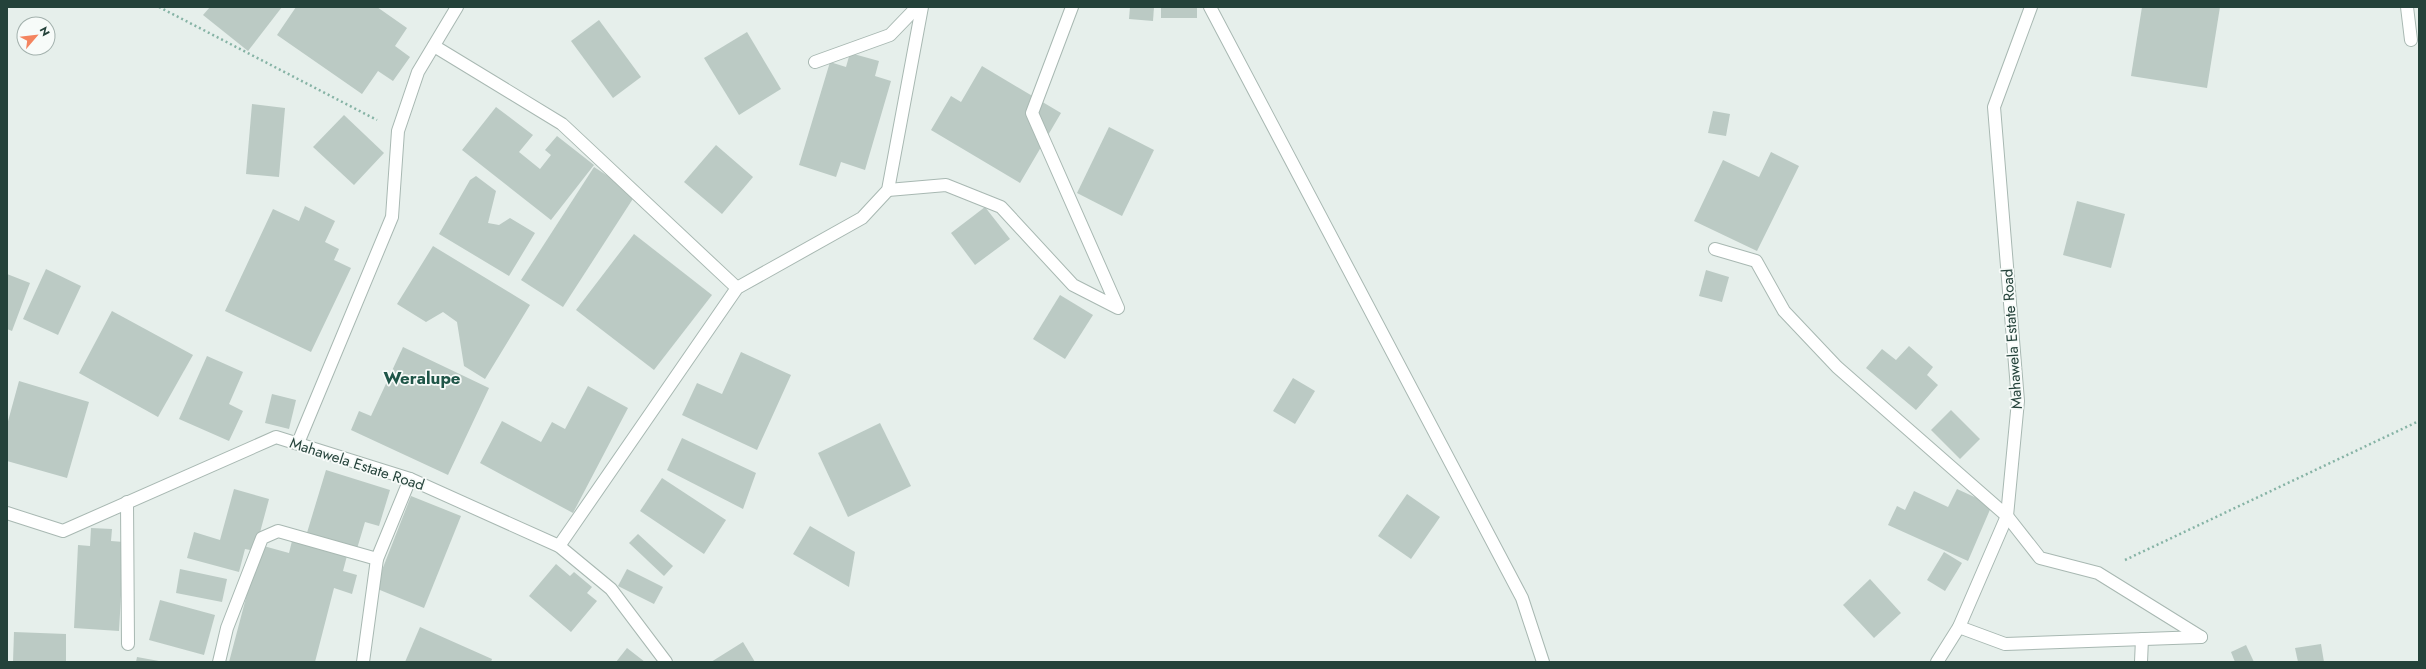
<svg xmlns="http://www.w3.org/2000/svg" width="2426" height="669" font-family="Jost,sans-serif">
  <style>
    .building { fill: #bbcac4 }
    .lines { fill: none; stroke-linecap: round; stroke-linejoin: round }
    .minor-casing { stroke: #a8b8b2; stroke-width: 14 }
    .path { stroke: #86b3a5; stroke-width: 2.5; stroke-dasharray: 2 3; stroke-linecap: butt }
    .minor { stroke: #fff; stroke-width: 12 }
    .labels { text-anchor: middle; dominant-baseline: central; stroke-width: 3.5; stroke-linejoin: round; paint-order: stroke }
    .street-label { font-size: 15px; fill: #24423a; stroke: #f7fbf9 }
    .quarter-label { font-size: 17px; font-weight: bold; fill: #1f5548; stroke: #f7fbf9 }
  </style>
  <rect width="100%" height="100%" fill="#e6efeb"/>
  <!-- building -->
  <g class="building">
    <polygon points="210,7 282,7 248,51 203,15"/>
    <polygon points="296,7 377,7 407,28 395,46 410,57 393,81 378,71 362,94 277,35"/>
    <polygon points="1130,7 1154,7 1153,21 1129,19"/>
    <rect x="1161" y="7" width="36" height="11"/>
    <polygon points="2142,7 2220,7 2207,88 2131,76"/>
    <polygon points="599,20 641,77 613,98 571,41"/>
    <polygon points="747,32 781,89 739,115 704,58"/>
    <polygon points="850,53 879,61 875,76 891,81 865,170 841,162 836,177 799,165 830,62 846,67"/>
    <polygon points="982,66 1061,113 1020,183 931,130 951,96 961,102"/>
    <polygon points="252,104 285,108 279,177 246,174"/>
    <polygon points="496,107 533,135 519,152 540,169 551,155 545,150 557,136 594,165 551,220 462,150"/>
    <polygon points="1713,111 1730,114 1726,136 1708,133"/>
    <polygon points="344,115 384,153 354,185 313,147"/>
    <polygon points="1109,127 1154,150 1122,216 1077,193"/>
    <polygon points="716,145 753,177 722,214 684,182"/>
    <polygon points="1771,152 1799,166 1757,251 1694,221 1723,160 1759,177"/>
    <polygon points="594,167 636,194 563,307 521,280"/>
    <polygon points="476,176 496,191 488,223 499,225 510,218 535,233 509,276 439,234 470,180"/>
    <polygon points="2077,201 2125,214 2111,268 2063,255"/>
    <polygon points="305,206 335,221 325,242 339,249 334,260 351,268 311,352 225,311 273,209 299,221"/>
    <polygon points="985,207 1010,239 975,265 951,233"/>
    <polygon points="634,234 712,295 654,370 576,310"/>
    <polygon points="433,246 530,305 485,379 464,366 457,322 443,312 426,322 397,304"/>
    <polygon points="46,269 81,286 58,335 23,319"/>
    <polygon points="1706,270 1729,277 1722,302 1699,296"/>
    <polygon points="7,274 30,283 12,331 7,329"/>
    <polygon points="1060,295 1093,315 1065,359 1033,339"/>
    <polygon points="112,311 193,355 158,417 79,373"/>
    <polygon points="1909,346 1933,367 1927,375 1938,385 1916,410 1866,368 1882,349 1896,360"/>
    <polygon points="403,347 489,388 448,475 351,430 359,411 371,416"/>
    <polygon points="741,352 791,375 757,450 682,415 697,383 722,394"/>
    <polygon points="207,356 243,372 229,404 243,411 229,441 179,419"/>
    <polygon points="1293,378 1315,391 1295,424 1273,411"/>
    <polygon points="19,381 89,402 67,478 7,461 7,425"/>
    <polygon points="588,386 628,408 573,513 480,463 502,421 541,442 552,422 565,429"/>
    <polygon points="272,394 296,400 289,429 265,423"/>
    <polygon points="1951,410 1980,439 1960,459 1931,430"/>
    <polygon points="880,423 911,486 848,517 818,453"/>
    <polygon points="682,438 756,473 743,509 667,470"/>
    <polygon points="326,470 390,490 379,526 365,522 356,552 306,536"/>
    <polygon points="662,478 726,520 704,554 640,511"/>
    <polygon points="234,489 269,499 255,551 245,549 239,572 187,558 194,532 220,540"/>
    <polygon points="1957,489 1992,505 1968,561 1888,525 1897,506 1905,510 1914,491 1948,507"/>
    <polygon points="1407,494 1440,517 1411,559 1378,536"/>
    <polygon points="411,496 461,516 424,608 375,588"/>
    <polygon points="810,526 855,552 849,587 793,554"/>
    <polygon points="91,528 112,529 111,541 124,542 119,631 74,628 78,545 90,546"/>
    <polygon points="638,534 673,566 664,576 629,543"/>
    <polygon points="293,537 348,552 343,571 357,575 352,594 334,588 315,662 229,662 260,545 289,553"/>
    <polygon points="1944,552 1962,563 1945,591 1927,580"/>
    <polygon points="556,564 570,576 574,572 592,587 587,593 597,601 571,632 529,596"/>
    <polygon points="180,569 227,579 222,602 176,593"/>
    <polygon points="627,569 663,587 654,604 618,586"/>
    <polygon points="1870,579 1901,613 1874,638 1843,605"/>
    <polygon points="160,600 215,615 204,655 149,640"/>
    <polygon points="420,627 492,659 491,662 405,662"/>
    <polygon points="14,632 66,634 66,662 13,662"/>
    <polygon points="743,642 755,662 711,662"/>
    <polygon points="2321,644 2324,662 2298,662 2295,648"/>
    <polygon points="2246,645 2254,662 2235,662 2231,652"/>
    <polygon points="627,648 645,662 616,662"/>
    <polygon points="137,657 159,661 159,662 136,662"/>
  </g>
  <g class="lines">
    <!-- minor casing -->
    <g class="minor-casing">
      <g id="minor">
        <polyline points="1210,7 1522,598 1543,662"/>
        <polyline points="2407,7 2411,40"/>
        <polyline points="434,46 562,124 737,288"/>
        <polyline points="815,62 890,35 917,7"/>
        <polyline points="888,190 946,185 1001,207 1073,285 1118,308 1032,113 1072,7"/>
        <polyline points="1715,249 1756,261 1784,311 1837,367 2007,516 2040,558 2098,573 2201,637"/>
        <polyline points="298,443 392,217 398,131 418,72 457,7"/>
        <polyline points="127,502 128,644"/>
        <polyline points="7,513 63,531 276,437 410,479 559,546 611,589 666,662"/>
        <polyline points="559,546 737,288 862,218 888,190 922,7"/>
        <polyline points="1959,627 2005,644 2201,637"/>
        <polyline points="219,662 227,628 262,538 278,531 377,559"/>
        <polyline points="363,662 377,559 410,479"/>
        <polyline points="1937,662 1959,627 2007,516 2018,401 1994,107 2031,7"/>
        <polyline points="2141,662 2142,639"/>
      </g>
    </g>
    <!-- path -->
    <g class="path">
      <polyline points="159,7 377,120"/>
      <polyline points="2125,560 2419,421"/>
    </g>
    <!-- minor -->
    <use href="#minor" class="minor"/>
  </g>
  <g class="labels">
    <!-- street labels -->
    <g class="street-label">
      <text transform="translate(2012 339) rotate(-94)">Mahawela Estate Road</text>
      <text transform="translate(357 464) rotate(18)">Mahawela Estate Road</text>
    </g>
    <!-- quarter labels -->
    <g class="quarter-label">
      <text x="422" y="378">Weralupe</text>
    </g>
  </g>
  <!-- border -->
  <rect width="2426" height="669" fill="none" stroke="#24423a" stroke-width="16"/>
  <!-- north arrow -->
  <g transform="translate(36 36) rotate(62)"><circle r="19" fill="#f7fbf9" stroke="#a3b1ad"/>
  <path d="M0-3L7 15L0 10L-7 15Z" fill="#f4845f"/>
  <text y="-6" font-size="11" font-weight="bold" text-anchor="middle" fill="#24423a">N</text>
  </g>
</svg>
